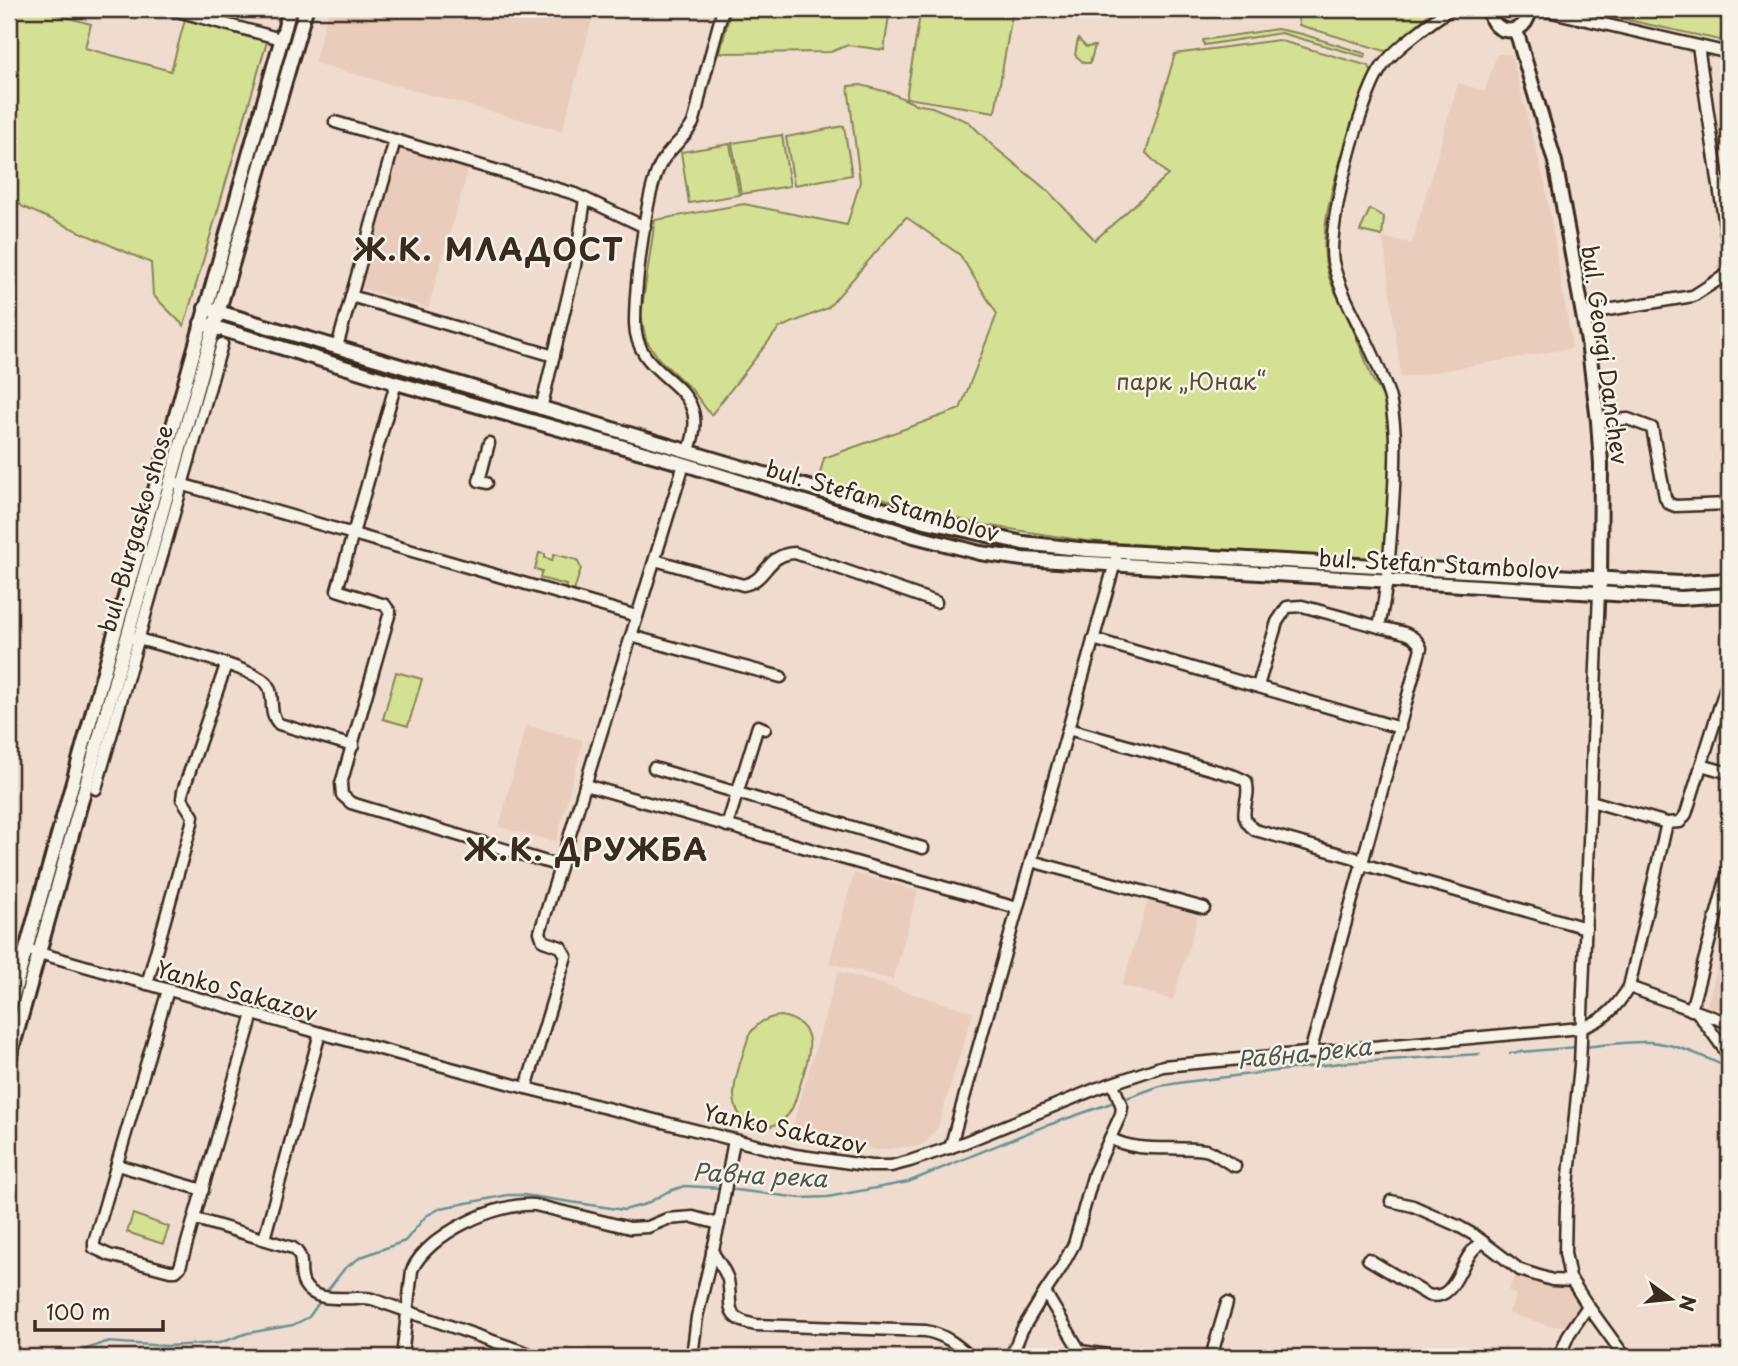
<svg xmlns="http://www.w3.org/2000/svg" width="1738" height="1366" font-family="'Playpen Sans',sans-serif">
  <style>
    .built { fill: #e9ccbc }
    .green { fill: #d4e093; stroke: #888558; stroke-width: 2 }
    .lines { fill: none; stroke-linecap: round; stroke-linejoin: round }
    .stream { stroke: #699295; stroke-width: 2.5 }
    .minor-casing { stroke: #3b2a1e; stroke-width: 15 }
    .major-casing { stroke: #3b2a1e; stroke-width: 18 }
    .minor { stroke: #f7f3e8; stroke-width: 10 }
    .major { stroke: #f7f3e8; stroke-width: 12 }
    .labels { text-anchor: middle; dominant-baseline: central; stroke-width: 5; stroke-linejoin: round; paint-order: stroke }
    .street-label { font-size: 23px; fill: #3b2a1e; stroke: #f7f3e8 }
    .park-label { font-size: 23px; fill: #5a4e35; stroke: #f7f3e8 }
    .water-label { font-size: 24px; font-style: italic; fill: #4e5650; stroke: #f7f3e8 }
    .district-label { font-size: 30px; font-weight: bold; letter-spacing: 2px; fill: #3b2a1e; stroke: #f7f3e8 }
  </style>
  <rect width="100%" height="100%" fill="#efdcce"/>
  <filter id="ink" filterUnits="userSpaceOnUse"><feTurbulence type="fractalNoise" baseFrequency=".0143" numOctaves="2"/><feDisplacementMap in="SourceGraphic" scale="14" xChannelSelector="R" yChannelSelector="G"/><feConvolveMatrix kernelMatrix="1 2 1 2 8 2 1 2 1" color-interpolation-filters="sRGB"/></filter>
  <g filter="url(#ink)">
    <!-- built -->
    <g class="built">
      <polygon points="329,9 595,9 562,131 314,63"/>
      <polygon points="1497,54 1511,54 1545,184 1572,348 1401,378 1383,238 1412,243 1458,83 1485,91"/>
      <polygon points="398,147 469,167 428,308 357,287"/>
      <polygon points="526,725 583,740 556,842 499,827"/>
      <polygon points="854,873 918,891 893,980 829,963"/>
      <polygon points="1148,900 1198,916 1173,1000 1122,985"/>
      <polygon points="1729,926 1729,1012 1707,1006"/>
      <polygon points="838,971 973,1012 937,1129 923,1145 876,1150 793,1125"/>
      <polygon points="1517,1273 1571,1287 1581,1307 1582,1311 1568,1326 1549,1326 1509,1313 1516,1295 1508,1290"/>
    </g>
    <!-- green -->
    <g class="green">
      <polygon points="9,9 36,9 91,24 85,48 171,71 186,16 268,38 184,326 153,295 151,263 23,207 9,194"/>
      <polygon points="731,9 890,9 884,50 848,45 831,52 720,53"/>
      <polygon points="921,9 1013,9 995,112 906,98"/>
      <polygon points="1297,9 1433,9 1433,10 1388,52 1299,25"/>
      <polygon points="1577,9 1729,9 1729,42"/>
      <polygon points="1277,29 1302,34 1366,54 1365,57 1281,33 1204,45 1203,40"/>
      <polygon points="1078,39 1086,47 1095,46 1090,63 1084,63 1075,55"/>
      <path d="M1278,40L1369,66L1373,75C1352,125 1314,216 1327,270C1330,285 1340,300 1346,314C1356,335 1364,356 1372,378C1376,386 1382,393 1385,401C1398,436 1388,521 1386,560L1086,541L978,524L818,481L824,458L960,409L997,314L960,255L906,217L828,308L779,328L711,415L692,390L659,359L646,340L641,315L655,220L744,204L847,225L860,182L848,86L861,85L891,93L915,104L932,107L969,122L993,146L1048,191L1095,240L1168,175L1146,153L1175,54Z"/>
      <polygon points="844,126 852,175 794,185 786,137"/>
      <polygon points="782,135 790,186 741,194 732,143"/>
      <polygon points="730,144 739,195 689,203 681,152"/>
      <polygon points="1370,209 1384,217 1382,236 1360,231"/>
      <polygon points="539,553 545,554 545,558 552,560 554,554 577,560 581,568 574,591 565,590 566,585 540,578 542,571 535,569"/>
      <polygon points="396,672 422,679 408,726 383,719"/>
      <path d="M781,1016C822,1024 809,1057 800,1085C796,1096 794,1110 785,1118C777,1126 765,1129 755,1125C716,1112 742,1061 749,1035C757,1023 766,1017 781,1016Z"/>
      <polygon points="133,1214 169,1227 163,1244 127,1232"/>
    </g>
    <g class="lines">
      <!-- stream -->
      <g class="stream">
        <path d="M1583,1047C1605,1045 1628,1041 1650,1042C1678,1044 1704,1057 1729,1068"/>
        <polyline points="1510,1053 1577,1047"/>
        <polyline points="1124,1099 1160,1086 1185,1082 1341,1063 1480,1054"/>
        <polyline points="728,1189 801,1198 828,1197 908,1182 1037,1129 1117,1101"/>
        <polyline points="324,1295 345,1268 361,1257 405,1241 426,1216 441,1208 508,1195 524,1195 624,1210 646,1204 667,1192 684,1186 722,1188"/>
        <polyline points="76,1357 87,1349 106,1342 166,1346 219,1343 248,1333 293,1325 309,1317 321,1300"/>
      </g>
      <!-- minor casing -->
      <g class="minor-casing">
        <g id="minor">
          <polyline points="170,9 281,39"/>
          <polyline points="1539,9 1729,53"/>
          <polyline points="1698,46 1729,253"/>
          <polyline points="335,122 575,194 645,227"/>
          <polyline points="351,296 554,356"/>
          <polyline points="1583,314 1693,296 1729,273"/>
          <polyline points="337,347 395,140"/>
          <polyline points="396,383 337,590 385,605 390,612 341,784 342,795 351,803 560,866"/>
          <polyline points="541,409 575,266 585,199"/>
          <polyline points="1598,421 1628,419 1652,428 1665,497 1668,503 1675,506 1729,504"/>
          <path d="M689,450C716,378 636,385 635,323C635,288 645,195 660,165C668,149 685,139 693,123C697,112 699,98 702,86C709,61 716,35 723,9"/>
          <polyline points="170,481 637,616"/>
          <polyline points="487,483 479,481 489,443"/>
          <path d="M655,560L743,585C768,581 765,554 795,553L936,602"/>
          <polyline points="631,636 781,677"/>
          <path d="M134,638C159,645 254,667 267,684C276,696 267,712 279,724L353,746"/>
          <polyline points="1093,639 1400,728"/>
          <polyline points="1258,686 1277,622 1287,607 1302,606 1379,627"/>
          <path d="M1068,729L1235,776L1246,781C1253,801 1233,815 1255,830L1355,858L1362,864L1586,928"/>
          <polyline points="1701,765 1729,773"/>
          <polyline points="654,768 923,848"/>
          <polyline points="585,785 1017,908"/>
          <polyline points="96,789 222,344"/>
          <polyline points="1591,801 1667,823 1680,822 1686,814 1727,683 1729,684"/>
          <polyline points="727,826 758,726 765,729"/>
          <polyline points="1031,861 1204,908"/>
          <path d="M32,951L320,1033L526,1088L795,1155L871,1166H891L910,1161L963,1143L1098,1088L1163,1066L1581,1028C1605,1020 1616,1008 1629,987L1667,823"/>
          <polyline points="147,984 192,823 193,816 182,799 183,791 226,665"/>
          <polyline points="1629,987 1729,1023"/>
          <polyline points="168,990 94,1242 94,1248 109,1255 170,1271 176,1271 180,1267 253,1014"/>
          <polyline points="1691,1010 1729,868"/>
          <polyline points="1698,1013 1729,1056"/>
          <path d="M1310,1053L1421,648C1415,631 1394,631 1379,627C1388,586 1390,547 1393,505C1395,469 1398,435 1390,399C1388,390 1384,383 1381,374C1368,337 1341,299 1333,262C1326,227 1361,96 1382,67C1393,50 1433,20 1451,9"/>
          <polyline points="1113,1084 1122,1107 1121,1114 1094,1173 1074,1244 1061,1268 1045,1292 1080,1351 1123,1357"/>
          <polyline points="526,1088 566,956 561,947 543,941 540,932 684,464"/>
          <path d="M1110,1138C1138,1154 1174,1145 1205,1150C1216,1152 1224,1162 1235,1166"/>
          <polyline points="950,1148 1116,559"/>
          <polyline points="117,1165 203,1190"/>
          <polyline points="1391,1201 1413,1206 1458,1226 1474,1235 1520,1270 1552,1280 1572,1281"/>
          <path d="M196,1219L293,1248C307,1258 297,1271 304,1284C316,1306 352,1295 372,1299L539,1357"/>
          <polyline points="264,1239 320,1033"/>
          <path d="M712,1251C717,1260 726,1271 728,1280C733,1307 722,1318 756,1325L926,1331C945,1335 956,1344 971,1357"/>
          <path d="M1368,1259L1428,1295C1460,1303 1458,1252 1484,1242"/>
          <polyline points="1588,1306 1625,1357"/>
          <path d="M402,1357L412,1270C428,1234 497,1202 535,1205L630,1228L648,1227L667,1219L693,1217L719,1224"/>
          <polyline points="692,1357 697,1317 719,1224 734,1140"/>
          <polyline points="1011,1357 1022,1330 1045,1292"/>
          <polyline points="1131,1357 1151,1355 1160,1357"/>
          <polyline points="1211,1357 1227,1303"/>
          <polyline points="1559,1357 1569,1334 1588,1306 1570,1278 1565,1253 1566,1206 1580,1065 1599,592"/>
        </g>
      </g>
      <!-- major casing -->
      <g class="major-casing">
        <g id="major">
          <path d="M1490,9C1490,38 1529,37 1529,9"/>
          <polyline points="1516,30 1555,162 1588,342 1598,421 1601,464 1600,585"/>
          <polyline points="205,308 916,519 1023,543 1088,550 1680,583 1729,580"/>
          <polyline points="201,323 396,383 684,464 914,536 980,553 1023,559 1681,598 1729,595"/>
          <polyline points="9,1010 290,9"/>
          <polyline points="9,1060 210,341 306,9"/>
        </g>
      </g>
      <!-- minor -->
      <use href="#minor" class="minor"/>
      <!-- major -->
      <use href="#major" class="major"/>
    </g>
  </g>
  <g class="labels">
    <!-- street labels -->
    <g class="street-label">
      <text transform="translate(1606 355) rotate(82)">bul. Georgi Danchev</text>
      <text transform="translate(883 500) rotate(16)">bul. Stefan Stambolov</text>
      <text transform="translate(135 528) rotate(-74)">bul. Burgasko shose</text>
      <text transform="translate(1439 563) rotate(3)">bul. Stefan Stambolov</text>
      <text transform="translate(237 990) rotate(16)">Yanko Sakazov</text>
      <text transform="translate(785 1128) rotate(12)">Yanko Sakazov</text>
    </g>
    <!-- park labels -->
    <g class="park-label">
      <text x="1191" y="380">парк „Юнак“</text>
    </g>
    <!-- water labels -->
    <g class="water-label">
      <text transform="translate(1304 1052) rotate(-6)">Равна река</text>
      <text transform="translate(760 1174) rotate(3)">Равна река</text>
    </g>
    <!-- district labels -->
    <g class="district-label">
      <text x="489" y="248">Ж.К. МЛАДОСТ</text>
      <text x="587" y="848">Ж.К. ДРУЖБА</text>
    </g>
  </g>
  <!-- margin -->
  <rect width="1738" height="1366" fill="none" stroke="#f7f3e8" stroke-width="35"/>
  <rect x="18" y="18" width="1703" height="1331" fill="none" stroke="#3b2a1e" stroke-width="2.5" filter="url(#ink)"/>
  <!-- north arrow -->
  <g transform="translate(1671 1299) rotate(105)" stroke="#f7f3e8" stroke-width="5" paint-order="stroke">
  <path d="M0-5L12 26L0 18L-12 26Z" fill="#3b2a1e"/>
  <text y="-10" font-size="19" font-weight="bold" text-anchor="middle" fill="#3b2a1e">N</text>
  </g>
  <!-- scale -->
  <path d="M35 1320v10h128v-10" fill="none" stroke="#3b2a1e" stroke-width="3.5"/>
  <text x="46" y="1320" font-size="21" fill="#3b2a1e" stroke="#f7f3e8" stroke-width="5" paint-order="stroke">100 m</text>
</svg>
